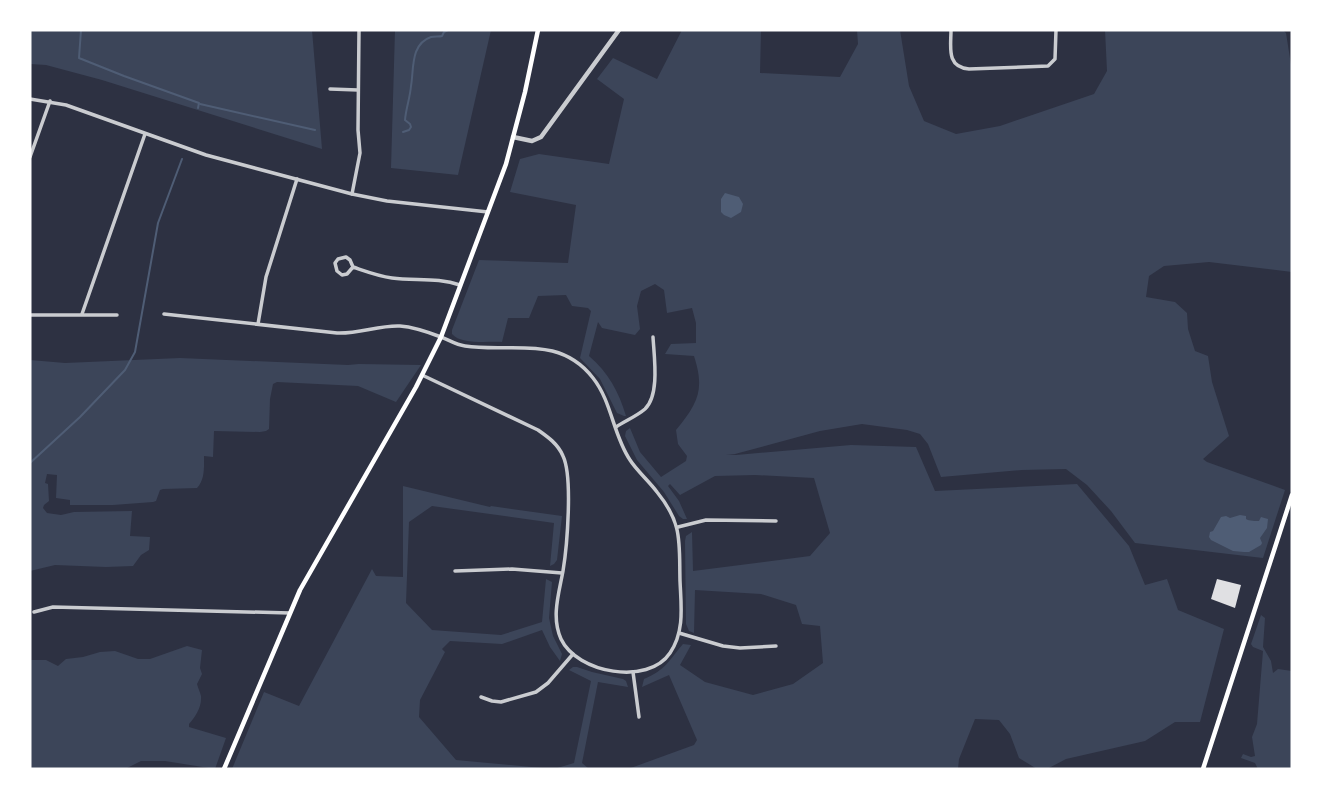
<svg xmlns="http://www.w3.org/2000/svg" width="1322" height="799" font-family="Poppins,sans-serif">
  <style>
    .green { fill: #3c4559 }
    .water { fill: #4f5d75 }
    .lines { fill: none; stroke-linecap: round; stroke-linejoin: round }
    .stream { stroke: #4f5d75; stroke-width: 2 }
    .building { fill: #e0e0e3 }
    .minor { stroke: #caccd0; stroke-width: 3.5 }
    .tertiary { stroke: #caccd0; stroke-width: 4.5 }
    .secondary { stroke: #fff; stroke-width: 4.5 }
  </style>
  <rect width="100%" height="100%" fill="#2d3142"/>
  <!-- green -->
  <g class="green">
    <polygon points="30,30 312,30 322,149 102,80 46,65 30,64"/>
    <polygon points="395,30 491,30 458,175 391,168"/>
    <path d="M682,30H761L760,73L840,77L858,44L857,30H900L909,86L924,121L956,134L1000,126L1094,94L1107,71L1105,30H1283L1286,33L1292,71V272L1209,262L1164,266L1149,276L1146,297L1175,302L1187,313L1188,329L1195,351L1208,356L1212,382L1229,436L1203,459L1207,462L1285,490L1263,558L1135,543L1111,511L1087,485L1066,469L1022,470L941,477L928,444L920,434L907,430L862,424L820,431L735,454H726L736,455L851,445L916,447L935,491L1077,484L1129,546L1145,585L1167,579L1178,610L1224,629L1200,722H1175L1145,741L1066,759L1047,769H1037L1019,758L1010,734L999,720L975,719L959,759L958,769H628L694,745L697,740L669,675L642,687L644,679C666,670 669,660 683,644L691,645L680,665L705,682L753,695L793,684L823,663L820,626L802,624L796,605L761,594L695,590L694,633L689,631L686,624L685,541L686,536L692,532L693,571L810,556L830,533L814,478L755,475L715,476L680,495L670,484L668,486L679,501L687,519H683L679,516L664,492L637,460L625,436L626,431L630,428L640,452L661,477L686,461L687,456L678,444L676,430C698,403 705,390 694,356L665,354L671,344L696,343V323L692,308L667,313L664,290L655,284L641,291L637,306L640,329L635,335L602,328L598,322L589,356C608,372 619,392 626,416H624L617,413L600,379L580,358L591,311L588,308L572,306L566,295L538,296L529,318H508L502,342C488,341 461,345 452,334V330L479,260L568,263L576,205L510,192L520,159L539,154L609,164L624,99L597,79L613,58L657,79Z"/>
    <path d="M180,358L348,365L359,364L421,365L396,402L358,386L277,382L273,384L270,399L269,429L266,431L260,432L214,431L213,457L204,456C204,467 205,480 197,488L163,489L160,490L156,501L153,502L113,505H70V500L56,498L57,475L47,474L45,483L48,484L49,501L44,505L43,508L47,513L61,515L74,512L132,511L130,536L150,537L149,550L141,555L133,566L106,567L55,565L30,571V360L65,363Z"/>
    <polygon points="403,486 490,507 491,506 562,516 557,560 554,564 550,566 554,523 432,506 409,522 406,603 432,630 501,635 542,622 546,579 552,582 549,618 553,636 562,654 560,661 550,647 542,630 502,644 450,641 442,649 445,652 420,700 419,717 456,760 553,769 232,769 264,692 299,706 372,569 376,576 403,577"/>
    <polygon points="1261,615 1265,618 1263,647 1271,661 1273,673 1278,669 1292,671 1292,769 1258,769 1255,763 1241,758 1243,754 1251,757 1255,756 1252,737 1257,724 1263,651 1253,647 1251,644"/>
    <path d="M187,646L202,650L200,668L202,674L197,684C198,688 200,692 201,696C202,707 195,717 189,724V727L226,738L215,769L165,761H141L125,769H30V660H46L58,666L66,659L83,657L100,652L115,651L138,659H150Z"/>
    <polygon points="573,667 577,667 592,672 623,679 626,681 628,687 598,682 582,763 589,769 554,769 574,763 591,681 569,670"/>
  </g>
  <!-- water -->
  <g class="water">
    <polygon points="725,193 739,197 743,204 741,212 731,218 724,215 721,212 721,199"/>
    <path d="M1240,515L1246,516V519C1249,521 1256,521 1259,521L1261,517L1268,519L1267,528L1260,538L1262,543L1261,545L1249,552H1244L1233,551L1211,540L1209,537L1210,532L1213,531L1221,517L1226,516L1230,518Z"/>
  </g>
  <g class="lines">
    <!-- stream -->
    <g class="stream">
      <polyline points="81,30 79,58 124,76 199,103 198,108"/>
      <polyline points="200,104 315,130"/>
      <path d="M403,132L409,130L411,127L410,124L405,120C406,108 410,98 411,86C414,70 410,44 431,37C435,36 439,37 442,36L444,32L448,30"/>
      <polyline points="30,463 80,417 125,370 135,352 158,223 182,159"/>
    </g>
  </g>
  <!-- building -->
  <polygon class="building" points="1217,579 1241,585 1235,608 1211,599"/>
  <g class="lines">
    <!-- minor -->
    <g class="minor">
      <path d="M951,30C951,47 946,67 969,69L1048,66L1055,59L1056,30"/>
      <polyline points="330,89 358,90"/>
      <polyline points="30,99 66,105 206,155 352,194 387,201 488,212"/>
      <polyline points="30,157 50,101"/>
      <polyline points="352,194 360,153 358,130 359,30"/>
      <path d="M353,267L347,274L342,275L337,271L335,263L338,259L346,257L350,260L353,267C365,271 378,276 392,278C415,281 438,277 460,285"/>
      <polyline points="82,314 145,134"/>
      <path d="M164,314L337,333C359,334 379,325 400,326C414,327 428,332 441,337C449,340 456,345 465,346C511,353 559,334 593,378C612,402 613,435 630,460C637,471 649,481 657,492C683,524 679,542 680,581C681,605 685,631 670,653C648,686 577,673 561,639C551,617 559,593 563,571C567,547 573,477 563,456C558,444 548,437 538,430L422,375"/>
      <polyline points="30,315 117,315"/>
      <polyline points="258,324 266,277 297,179"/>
      <path d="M616,427C625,421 637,416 645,409C660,395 654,356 653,337"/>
      <polyline points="678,527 706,520 776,521"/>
      <polyline points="455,571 512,569 562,573"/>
      <polyline points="34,612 53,607 290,613"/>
      <polyline points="679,633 723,646 740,648 776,646"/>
      <polyline points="633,672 639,717"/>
      <polyline points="481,697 492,701 501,702 536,692 548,683 573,654"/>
    </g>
    <!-- tertiary -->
    <polyline class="tertiary" points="513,137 532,141 541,137 619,30"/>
    <!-- secondary -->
    <g class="secondary">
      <polyline points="224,769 300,590 416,387 441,337 506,164 525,92 538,30"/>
      <polyline points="1203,769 1292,495"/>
    </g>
  </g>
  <!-- border -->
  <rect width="1322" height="799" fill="none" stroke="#ffffff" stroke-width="63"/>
</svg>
